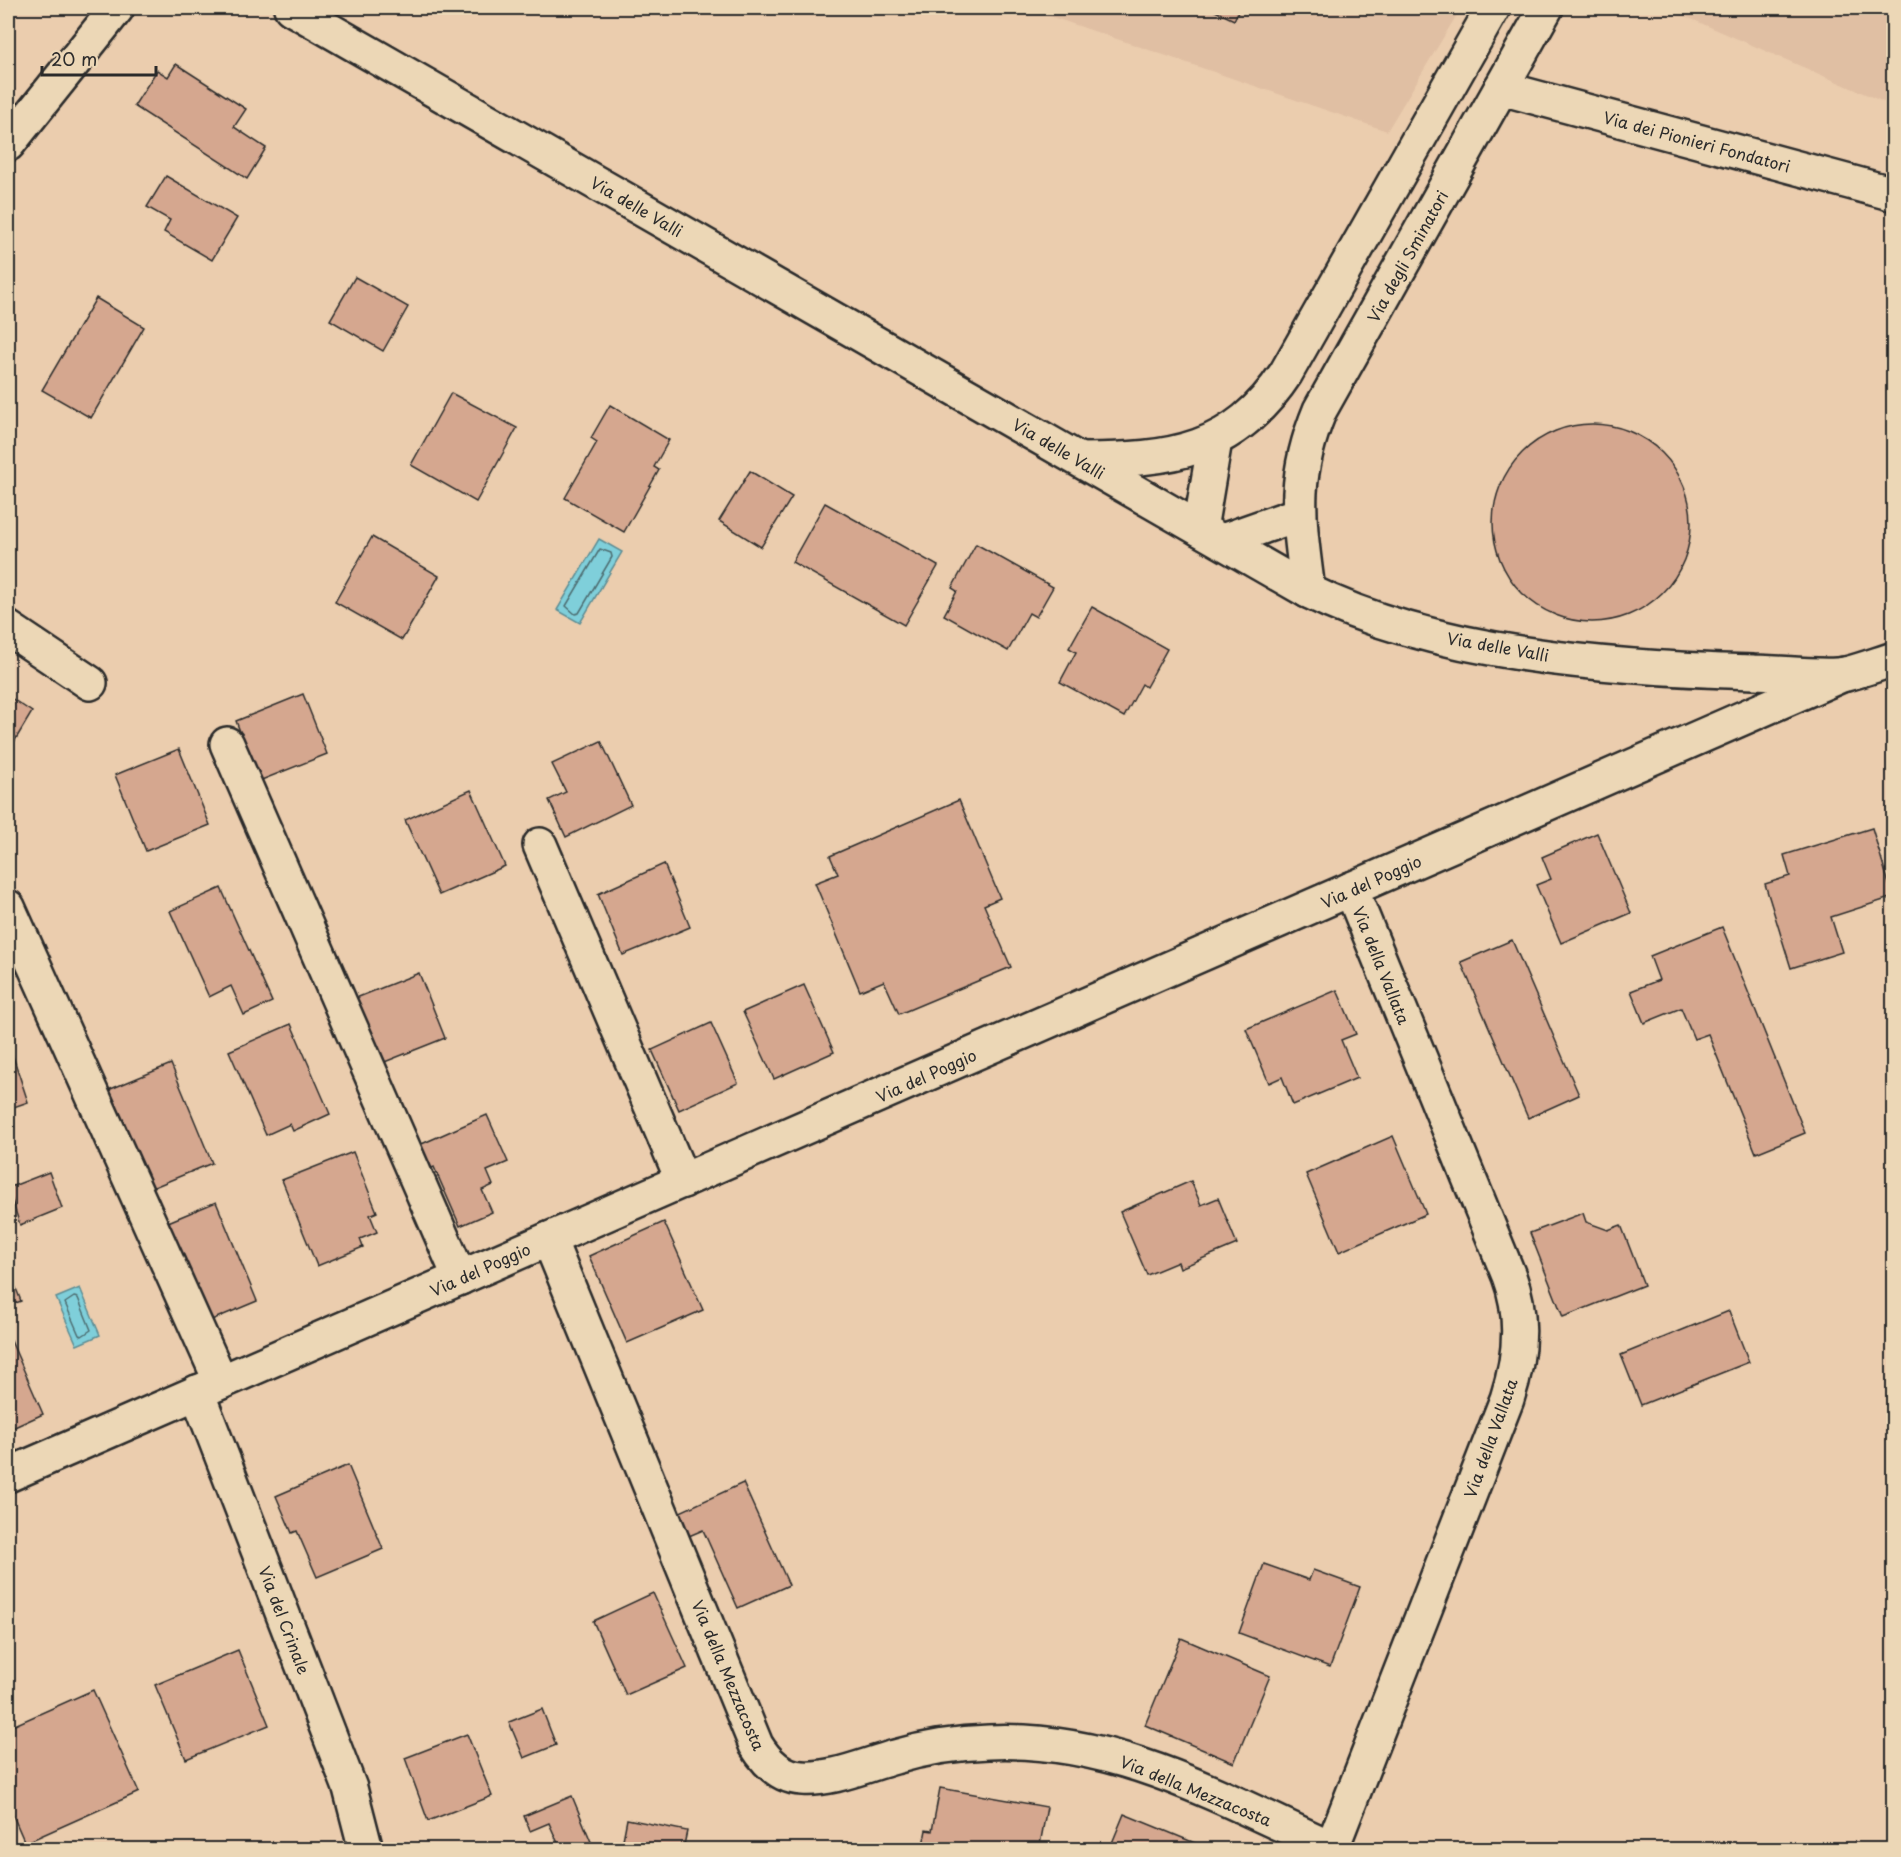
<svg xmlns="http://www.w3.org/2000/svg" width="1901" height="1857" font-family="'Playpen Sans',sans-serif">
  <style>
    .built { fill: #e0bfa3 }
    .water { fill: #7fcfda; stroke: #5d8d94; stroke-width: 1.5 }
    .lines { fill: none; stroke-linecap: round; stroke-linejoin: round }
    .shore { stroke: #4d6d71; stroke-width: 1.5 }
    .building { fill: #d5a78f; stroke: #2b2b2b; stroke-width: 1.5 }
    .minor-casing { stroke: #2b2b2b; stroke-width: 38 }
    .minor { stroke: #ecd7b6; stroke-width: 33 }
    .labels { text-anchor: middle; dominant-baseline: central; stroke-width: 5; stroke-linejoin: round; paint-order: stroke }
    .street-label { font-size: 16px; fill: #2b2b2b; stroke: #ecd7b6 }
  </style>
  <rect width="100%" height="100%" fill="#ebcdae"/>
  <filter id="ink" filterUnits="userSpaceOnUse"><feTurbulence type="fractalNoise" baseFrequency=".0167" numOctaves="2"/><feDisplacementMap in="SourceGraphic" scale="12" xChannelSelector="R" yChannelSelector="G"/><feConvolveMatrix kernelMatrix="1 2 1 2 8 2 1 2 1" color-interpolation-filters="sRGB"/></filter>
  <g filter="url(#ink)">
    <!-- built -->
    <g class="built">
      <polygon points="1026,8 1461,8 1387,131"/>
      <polygon points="1666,8 1893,8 1893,106"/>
    </g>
    <!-- water -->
    <g class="water">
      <polygon points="599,539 622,552 580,623 557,610"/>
      <polygon points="80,1288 100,1335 77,1345 56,1298"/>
    </g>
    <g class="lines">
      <!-- shore -->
      <g class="shore">
        <polygon points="600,549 611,553 612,557 579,613 575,614 566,606"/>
        <polygon points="74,1297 78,1298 91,1330 82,1336 79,1335 65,1303"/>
      </g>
    </g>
    <!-- building -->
    <g class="building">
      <polygon points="1209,8 1240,8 1234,20"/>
      <polygon points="176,64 246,109 234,127 266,148 247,179 134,106 157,70 168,77"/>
      <polygon points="166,176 237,218 212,260 164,232 170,220 147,207"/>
      <polygon points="355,277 408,307 383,351 330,320"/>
      <polygon points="96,298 144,327 91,418 42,390"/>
      <polygon points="451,393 517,428 476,502 411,465"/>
      <polygon points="610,405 669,440 654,467 659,470 624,532 565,498 597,442 591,438"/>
      <circle cx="1592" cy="523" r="99"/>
      <polygon points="750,471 792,497 761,547 719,521"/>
      <polygon points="825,503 938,566 904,625 792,562"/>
      <polygon points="372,537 439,576 402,640 335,602"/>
      <polygon points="976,544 1053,587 1036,617 1029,613 1008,651 944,615 957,591 952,588"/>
      <polygon points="1092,607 1167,649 1146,687 1142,684 1124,717 1060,682 1076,652 1069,648"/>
      <polygon points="303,694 327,754 259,781 236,721"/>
      <polygon points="8,696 32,712 8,752"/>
      <polygon points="601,741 631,805 566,837 549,800 566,792 552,764"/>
      <polygon points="179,749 210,825 146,851 115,775"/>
      <polygon points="471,790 505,866 439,895 405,820"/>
      <polygon points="959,800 1000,898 984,905 1011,967 899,1014 884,981 860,991 815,883 838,874 830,856"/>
      <polygon points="1872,828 1893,897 1831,917 1842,952 1791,968 1765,884 1790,876 1784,855"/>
      <polygon points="1597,833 1631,913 1561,943 1536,885 1551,879 1542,857"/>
      <polygon points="664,864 690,927 623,955 598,894"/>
      <polygon points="221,888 272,1002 244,1015 231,986 209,997 170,911"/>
      <polygon points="1722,927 1805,1133 1756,1153 1708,1034 1694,1039 1681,1008 1644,1023 1631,991 1659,980 1650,956"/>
      <polygon points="1512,940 1579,1095 1528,1118 1461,962"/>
      <polygon points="419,973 445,1038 377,1065 351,1000"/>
      <polygon points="804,985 834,1052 774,1079 743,1012"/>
      <polygon points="1337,990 1356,1034 1341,1040 1357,1078 1293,1105 1282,1077 1269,1083 1246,1029"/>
      <polygon points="711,1023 738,1083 679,1110 652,1050"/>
      <polygon points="291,1024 330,1114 293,1131 290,1124 266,1135 229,1051"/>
      <polygon points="9,1044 28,1102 8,1109 8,1045"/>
      <polygon points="171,1064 212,1163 147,1190 106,1091"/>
      <polygon points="487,1115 508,1162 487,1171 493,1185 482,1190 492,1212 460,1226 434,1167 426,1171 415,1147"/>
      <polygon points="1393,1136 1426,1214 1339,1252 1306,1174"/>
      <polygon points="353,1152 377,1212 370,1215 377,1232 360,1239 363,1247 317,1266 282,1180"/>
      <polygon points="49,1172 62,1208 20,1225 8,1188"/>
      <polygon points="1191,1181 1201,1205 1218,1198 1237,1244 1180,1268 1178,1262 1147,1275 1120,1212"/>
      <polygon points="216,1202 257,1301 202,1324 161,1225"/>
      <polygon points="1583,1213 1586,1222 1608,1230 1621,1225 1644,1285 1563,1317 1530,1233"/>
      <polygon points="664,1222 703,1310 627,1343 589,1256"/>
      <polygon points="8,1268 21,1301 8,1306"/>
      <polygon points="1729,1311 1749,1362 1641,1405 1621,1355"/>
      <polygon points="8,1334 43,1414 8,1430"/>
      <polygon points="348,1465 383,1549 317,1577 297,1531 292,1533 276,1496"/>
      <polygon points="743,1483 789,1585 738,1608 703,1530 689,1536 678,1513"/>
      <polygon points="1264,1564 1309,1580 1313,1570 1360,1587 1330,1667 1239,1633"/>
      <polygon points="653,1593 687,1668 626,1695 593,1621"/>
      <polygon points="1181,1638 1270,1676 1234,1763 1145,1725"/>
      <polygon points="238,1650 269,1725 186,1759 155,1685"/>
      <polygon points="93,1690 139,1792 25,1843 8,1804 8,1728"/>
      <polygon points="542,1709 556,1745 524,1758 509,1722"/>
      <polygon points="467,1734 492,1796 428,1821 405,1758"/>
      <polygon points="940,1788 1047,1807 1039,1850 922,1850 926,1830 932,1831"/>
      <polygon points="572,1796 594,1849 594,1850 561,1850 549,1823 530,1831 524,1816"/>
      <polygon points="1124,1814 1212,1850 1128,1850 1112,1843"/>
      <polygon points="627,1819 687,1831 683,1850 621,1850"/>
    </g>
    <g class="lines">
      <!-- minor casing -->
      <g class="minor-casing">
        <g id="minor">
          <path d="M291,8L1308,591C1436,655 1612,668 1754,672C1779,672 1823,678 1846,674C1862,670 1878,664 1894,659"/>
          <polyline points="1501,88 1894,194"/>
          <polyline points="8,144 117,8"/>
          <path d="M1082,460C1171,460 1234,452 1286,373L1493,8"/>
          <polyline points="1200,529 1215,440"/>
          <polyline points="1222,541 1299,514"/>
          <path d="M1308,591C1299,518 1291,480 1320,410L1546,8"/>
          <polyline points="8,628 90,683"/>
          <polyline points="227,744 460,1278"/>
          <polyline points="540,845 683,1181"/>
          <polyline points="8,907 221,1382"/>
          <path d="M549,1239L756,1745C767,1763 781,1777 802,1778C833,1780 865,1765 895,1757C925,1748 957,1743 989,1742C1114,1736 1221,1798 1332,1848"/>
          <polyline points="197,1392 350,1788 366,1850"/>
          <polyline points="8,1475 1844,674"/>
          <path d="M1331,1850L1507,1399C1520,1359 1524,1316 1509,1276L1351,889"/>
        </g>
      </g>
      <!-- minor -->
      <use href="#minor" class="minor"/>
    </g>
  </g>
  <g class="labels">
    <!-- street labels -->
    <g class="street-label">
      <text transform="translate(1697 141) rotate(15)">Via dei Pionieri Fondatori</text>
      <text transform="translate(637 206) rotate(30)">Via delle Valli</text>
      <text transform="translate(1407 256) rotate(-61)">Via degli Sminatori</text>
      <text transform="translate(1059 448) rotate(30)">Via delle Valli</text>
      <text transform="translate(1498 646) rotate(10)">Via delle Valli</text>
      <text transform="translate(1371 881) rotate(-24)">Via del Poggio</text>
      <text transform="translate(1382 965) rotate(68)">Via della Vallata</text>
      <text transform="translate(926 1075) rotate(-24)">Via del Poggio</text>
      <text transform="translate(480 1269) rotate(-24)">Via del Poggio</text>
      <text transform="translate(1490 1438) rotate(-70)">Via della Vallata</text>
      <text transform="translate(285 1620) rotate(69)">Via del Crinale</text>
      <text transform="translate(729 1675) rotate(67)">Via della Mezzacosta</text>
      <text transform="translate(1196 1790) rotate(22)">Via della Mezzacosta</text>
    </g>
  </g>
  <!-- margin -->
  <rect width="1901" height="1857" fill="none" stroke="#ecd7b6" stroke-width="30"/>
  <rect x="15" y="15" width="1871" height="1827" fill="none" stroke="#2b2b2b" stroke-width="2" filter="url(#ink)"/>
  <!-- scale -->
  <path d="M42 66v9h114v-9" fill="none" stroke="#2b2b2b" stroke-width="3"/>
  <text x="51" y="66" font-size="18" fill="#2b2b2b" stroke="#ecd7b6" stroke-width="4.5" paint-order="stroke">20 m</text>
</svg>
